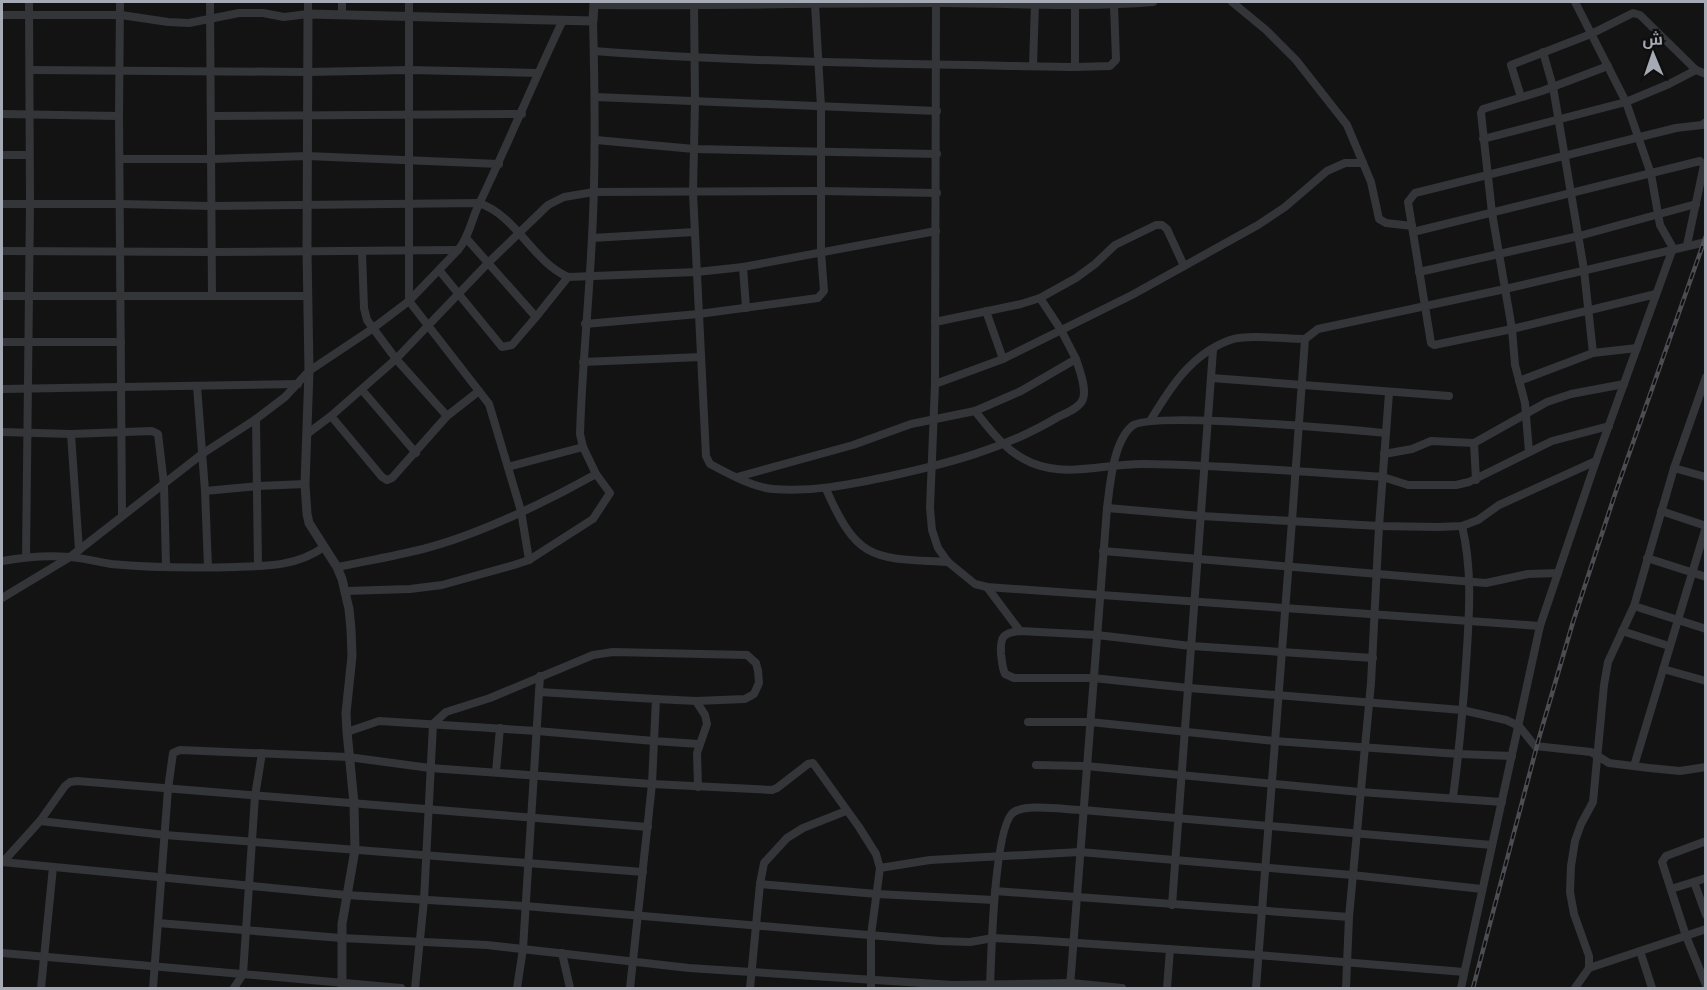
<svg xmlns="http://www.w3.org/2000/svg" width="1707" height="990" font-family="'Public Sans',Cairo,sans-serif">
  <style>
    .lines { fill: none; stroke-linecap: round; stroke-linejoin: round }
    .minor { stroke: #343539; stroke-width: 8 }
    .tertiary { stroke: #343539; stroke-width: 9 }
    .rail-casing { stroke: #4b4d52; stroke-width: 4.5 }
    .rail { stroke: #0e0e0f; stroke-width: 2; stroke-dasharray: 7; stroke-linecap: butt }
  </style>
  <rect width="100%" height="100%" fill="#131314"/>
  <g class="lines">
    <!-- minor -->
    <g class="minor">
      <polyline points="120,2 119,116 122,515"/>
      <polyline points="210,2 212,296"/>
      <polyline points="342,2 342,15"/>
      <polyline points="409,2 409,301 489,404 521,511 529,560"/>
      <path d="M694,2L695,101L693,193L706,456L710,464C729,474 752,487 773,489C813,492 848,485 886,477C946,464 1005,449 1058,417C1066,413 1080,408 1083,399C1087,388 1079,369 1076,359"/>
      <polyline points="936,2 935,384 930,508 932,530 938,548 948,562 975,584 987,587 1540,626"/>
      <polyline points="1232,2 1266,30 1296,60 1347,125 1371,182 1379,219 1386,223 1412,226"/>
      <polyline points="1575,2 1626,102 1651,174 1660,225 1673,248"/>
      <path d="M594,5C709,6 824,3 939,3C1010,3 1082,8 1153,2"/>
      <polyline points="2,15 121,15 168,22 189,23 239,13 263,13 284,17 308,14 308,2"/>
      <path d="M594,51C754,63 915,64 1075,67V4"/>
      <polyline points="1543,52 1553,87 1584,270 1593,353"/>
      <polyline points="1033,66 1035,3"/>
      <polyline points="1075,67 1110,66 1116,60 1114,5"/>
      <polyline points="30,70 308,72 409,70 538,73"/>
      <polyline points="595,97 937,111"/>
      <polyline points="1521,97 1511,65 1591,34 1633,13 1640,15 1696,70 1706,74"/>
      <polyline points="2,114 119,116"/>
      <polyline points="211,116 522,114"/>
      <polyline points="1483,139 1626,102 1669,84 1696,70"/>
      <polyline points="596,140 694,149 937,154"/>
      <polyline points="2,155 29,155"/>
      <polyline points="120,159 212,159 307,156 499,164"/>
      <path d="M2,204H120L212,206L479,203C517,216 532,261 568,277L697,272L743,267L936,231"/>
      <polyline points="1413,232 1700,161 1704,165 1687,245"/>
      <polyline points="466,238 536,317 568,277"/>
      <polyline points="592,238 695,232"/>
      <polyline points="2,251 212,252 458,250"/>
      <polyline points="362,252 364,308 367,320 396,359 447,416"/>
      <polyline points="743,267 746,308"/>
      <polyline points="439,270 502,347 512,345 536,317"/>
      <polyline points="1419,272 1579,236 1696,204"/>
      <polyline points="1656,294 1512,329 1434,345 1431,343 1408,202 1415,193 1676,128 1702,125 1706,122"/>
      <polyline points="2,296 307,296"/>
      <polyline points="1040,298 1076,278 1095,264 1115,245 1156,225 1162,225 1167,229 1184,266"/>
      <polyline points="986,311 1003,359"/>
      <polyline points="585,324 699,314 818,298 824,291 821,252 821,107 815,4"/>
      <polyline points="2,342 121,342"/>
      <polyline points="583,362 701,357"/>
      <polyline points="1211,378 1449,396"/>
      <polyline points="1519,381 1593,353 1637,348"/>
      <polyline points="935,384 1003,359 1132,295 1258,225 1285,207 1327,171 1345,163 1363,163"/>
      <polyline points="197,386 205,491 208,567"/>
      <polyline points="2,389 298,384"/>
      <polyline points="362,390 416,453"/>
      <path d="M975,411C991,431 1007,453 1032,463C1069,478 1107,463 1145,464C1224,465 1304,472 1383,477L1408,485H1456L1469,482L1552,441L1609,426"/>
      <polyline points="331,416 382,477 387,480 392,478 447,416 479,391"/>
      <polyline points="256,419 258,566"/>
      <path d="M1150,421C1170,388 1191,354 1230,340C1250,334 1284,339 1305,339"/>
      <polyline points="2,432 71,434 152,431 158,434 164,484 166,566"/>
      <polyline points="71,434 79,550"/>
      <polyline points="307,434 331,416 396,359 489,262 548,205 564,197 594,192 820,191 937,193"/>
      <polyline points="1474,443 1476,480"/>
      <polyline points="1529,452 1525,403 1515,365 1512,329 1492,213 1481,113 1483,109 1542,91 1608,66"/>
      <polyline points="1384,454 1412,449 1431,441 1474,443 1547,402 1571,394 1624,384"/>
      <polyline points="508,467 583,447"/>
      <polyline points="1674,468 1706,477"/>
      <polyline points="737,477 853,445 911,424 975,411 1021,391 1076,359 1061,330 1040,298 1021,304 935,322"/>
      <path d="M826,489C858,562 873,558 948,562"/>
      <polyline points="205,491 258,486 305,484"/>
      <polyline points="1107,508 1201,516 1379,526 1438,527 1462,526 1478,520 1499,505 1596,461"/>
      <polyline points="1661,511 1706,526"/>
      <polyline points="1103,551 1486,583 1528,574 1558,573"/>
      <polyline points="26,557 30,204 29,2"/>
      <polyline points="1647,558 1706,577"/>
      <path d="M2,561C24,557 48,555 70,557C84,558 98,562 111,564C152,568 195,568 236,567C268,566 297,566 324,547"/>
      <path d="M337,567C366,561 395,556 423,549C478,535 546,502 596,474L583,447L580,434C582,368 589,302 592,237C596,165 595,93 593,21"/>
      <polyline points="987,587 1020,631"/>
      <polyline points="346,591 410,589 442,585 514,565 529,560 593,519 610,493 596,474"/>
      <path d="M2,598L70,557L202,454L256,419L285,397L309,371L372,329L409,301L458,250C470,236 472,216 481,200C509,141 534,81 562,22"/>
      <polyline points="1634,606 1706,629"/>
      <polyline points="1622,631 1669,646"/>
      <path d="M1373,658L1191,646L1097,635L1020,631C1003,633 1000,636 1001,654C1002,661 1002,667 1005,674L1014,678H1093L1189,688L1462,710L1506,720L1519,726L1535,746L1591,752L1609,763L1649,768L1680,771L1706,767"/>
      <polyline points="1663,669 1706,681"/>
      <polyline points="539,692 656,699 654,741 699,744"/>
      <polyline points="696,701 705,715 707,724 697,753 698,787"/>
      <polyline points="1028,722 1090,722 1274,741 1459,754 1512,756"/>
      <polyline points="347,732 379,721 537,731 654,741 652,784 630,988"/>
      <polyline points="1036,765 1086,766 1360,792 1502,802"/>
      <polyline points="1634,766 1706,527"/>
      <polyline points="496,772 500,728"/>
      <path d="M1453,797C1459,753 1463,708 1466,664C1469,617 1473,571 1462,526"/>
      <polyline points="40,821 65,786 70,782 77,781 648,827"/>
      <polyline points="1706,841 1666,856 1662,862 1686,936 1706,985"/>
      <polyline points="2,862 346,895 525,906 940,941 970,942 993,938 1033,940 1258,955 1464,972"/>
      <polyline points="3,862 40,821 165,835 643,872"/>
      <polyline points="880,868 930,860 1080,852 1352,875 1482,889"/>
      <polyline points="1694,882 1706,915"/>
      <polyline points="760,884 877,894 994,900"/>
      <polyline points="1671,889 1706,878"/>
      <polyline points="995,891 1349,917"/>
      <polyline points="1172,905 1213,350"/>
      <polyline points="158,923 341,938 487,945 689,968 751,972 953,985 1071,983 1122,988"/>
      <polyline points="1640,951 1652,988"/>
      <polyline points="2,953 401,988"/>
      <polyline points="562,953 570,988"/>
      <polyline points="1589,968 1706,929"/>
      <path d="M1070,987L1107,508C1110,485 1113,442 1132,426C1151,411 1350,430 1386,433"/>
      <polyline points="41,988 53,867"/>
      <polyline points="153,988 168,789 173,753 180,750 348,757 430,768 652,784 772,790 777,788 808,764 813,763 859,827 876,854 880,868 871,935 871,988"/>
      <polyline points="234,988 243,974 255,796 262,753"/>
      <polyline points="415,988 424,900 433,724 446,712 490,698 593,655 613,652 747,655 756,663 758,671 759,683 754,694 745,699 696,701 656,699"/>
      <polyline points="517,988 523,949 540,676"/>
      <polyline points="750,988 760,884 764,863 787,838 803,828 846,811"/>
      <path d="M990,988C991,961 994,824 1014,812C1027,803 1067,810 1083,810L1492,845"/>
      <polyline points="1167,988 1170,949"/>
      <polyline points="1256,988 1292,521 1305,339 1318,329 1505,289 1706,242"/>
      <polyline points="1346,988 1349,917 1371,683 1379,526 1389,393"/>
      <polyline points="1461,988 1540,626 1596,461 1673,248"/>
      <polyline points="1575,988 1589,968 1589,956 1574,914 1570,892 1571,866 1575,841 1581,824 1593,802 1604,685 1608,662 1634,606 1674,468 1706,377"/>
    </g>
    <!-- tertiary -->
    <polyline class="tertiary" points="342,988 342,924 355,850 354,803 347,732 346,713 352,656 351,629 349,609 342,579 337,567 309,523 307,514 305,484 309,371 307,250 308,14 593,21 594,2"/>
    <!-- rail casing -->
    <g class="rail-casing">
      <polyline id="rail" points="1473,988 1539,738 1573,622 1616,491 1706,236"/>
    </g>
    <!-- rail -->
    <use href="#rail" class="rail"/>
  </g>
  <!-- border -->
  <rect width="1707" height="990" fill="none" stroke="#a5aab4" stroke-width="6"/>
  <!-- north arrow -->
  <g transform="translate(1653 54) rotate(358)" stroke="#0e0e0f" stroke-width="4.5" paint-order="stroke">
  <path d="M0-4.5L10 22L0 15L-10 22Z" fill="#a5aab4"/>
  <text y="-9" font-size="16" font-weight="bold" text-anchor="middle" fill="#a5aab4">ش</text>
  </g>
</svg>
